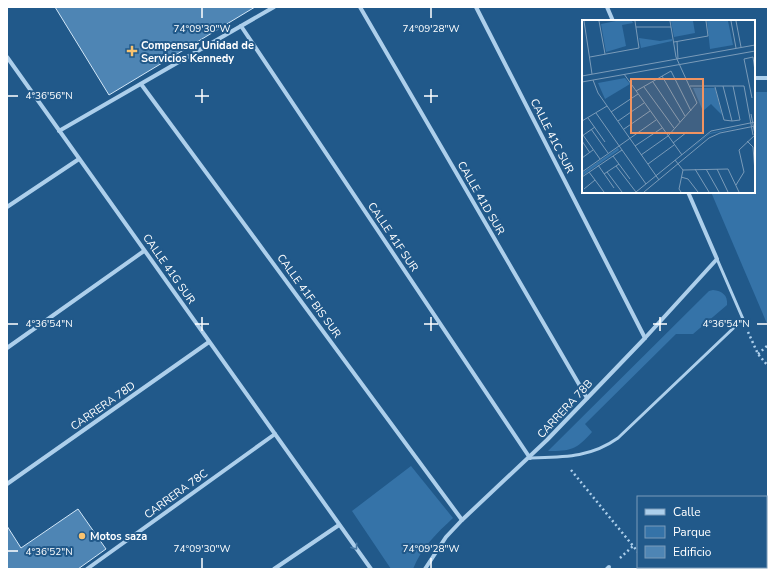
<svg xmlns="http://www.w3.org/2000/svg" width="775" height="576" font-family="'Nunito Sans',sans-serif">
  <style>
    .green { fill: #3573a8 }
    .building { fill: #4e85b4; stroke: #d2e7f8 }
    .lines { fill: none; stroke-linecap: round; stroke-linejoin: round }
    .path { stroke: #adcfeb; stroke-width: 2.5; stroke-dasharray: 2 3; stroke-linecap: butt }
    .service { stroke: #adcfeb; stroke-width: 3 }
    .minor { stroke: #adcfeb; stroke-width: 4 }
    .oneway { stroke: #4b7ca7 }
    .ticks { fill: none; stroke: #fff; stroke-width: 1.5 }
    .poi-dot { fill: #f8c36f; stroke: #21598a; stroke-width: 1.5 }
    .labels { text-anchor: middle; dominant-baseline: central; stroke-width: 4; stroke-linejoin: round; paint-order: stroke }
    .poi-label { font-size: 11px; font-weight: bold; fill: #fff; stroke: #21598a; text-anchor: start }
    .street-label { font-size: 11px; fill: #fff; stroke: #21598a }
    .inset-road { fill: none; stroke: #7a9bb9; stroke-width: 1 }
    .view { fill: #f09361; fill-opacity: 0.15; stroke: #f09361; stroke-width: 2 }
    .inset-edge { fill: none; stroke: #fff; stroke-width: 2 }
    .ticks-label { font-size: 10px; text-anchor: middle; fill: #fff; stroke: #21598a; stroke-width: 4; stroke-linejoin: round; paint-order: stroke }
  </style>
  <rect width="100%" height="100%" fill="#21598a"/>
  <!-- green -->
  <g class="green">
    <polygon points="754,92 768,92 768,326 711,192 754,192"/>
    <path d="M713,290C722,291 728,295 727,305L693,334H676L585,424L592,432C576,450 571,451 548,451L709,291Z"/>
    <path d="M411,466L453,518C437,533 421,548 413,569H391L352,511Z"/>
  </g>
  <!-- building -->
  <g class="building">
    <polygon points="55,7 255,7 109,95"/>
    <polygon points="78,509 106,549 78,569 7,569 7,526 21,548"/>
  </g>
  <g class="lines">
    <!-- path -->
    <g class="path">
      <polyline points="748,332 758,354 768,366"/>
      <polyline points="758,354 768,345"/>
      <polyline points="571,470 638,552"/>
      <polyline points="620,558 633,546"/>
      <polyline points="650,567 652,569"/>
    </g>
    <!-- service -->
    <path class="service" d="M530,458C563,457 590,458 618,438L743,319L717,259"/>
    <!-- minor -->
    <g class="minor">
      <polyline points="360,7 587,398"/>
      <polyline points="476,7 645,338"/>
      <polyline points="607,7 613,21"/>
      <polyline points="241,26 530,458"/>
      <polyline points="7,57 371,569"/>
      <polyline points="754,78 768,78"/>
      <polyline points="141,84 462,520"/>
      <polyline points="59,131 274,7"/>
      <polyline points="7,207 79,159"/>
      <polyline points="7,348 144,251"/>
      <polyline points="7,484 209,342"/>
      <polyline points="87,569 275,434"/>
      <polyline points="274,569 339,525"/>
      <polyline points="425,569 446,537 462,520 547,440 645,338 717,259 688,192"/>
      <polyline points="607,569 609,567"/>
    </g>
  </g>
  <!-- one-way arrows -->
  <defs><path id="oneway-chevron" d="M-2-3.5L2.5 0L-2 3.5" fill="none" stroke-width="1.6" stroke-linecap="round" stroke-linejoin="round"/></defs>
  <use class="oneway" href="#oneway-chevron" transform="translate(355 547) rotate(54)"/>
  <!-- ticks -->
  <path class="ticks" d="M202,8V18M431,8V18M202,89V103M431,89V103M8,96H18M195,96H209M424,96H438M202,317V331M431,317V331M660,317V331M8,324H18M195,324H209M424,324H438M653,324H667M757,324H767M8,551H18M202,558V568M431,558V568"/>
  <!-- markers -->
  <g class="poi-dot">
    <path d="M130 45h4v4h4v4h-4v4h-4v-4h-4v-4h4z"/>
    <circle cx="82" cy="536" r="4"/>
  </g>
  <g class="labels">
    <!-- poi labels -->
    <g class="poi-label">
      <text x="141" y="45">Compensar Unidad de<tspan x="141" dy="13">Servicios Kennedy</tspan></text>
      <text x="90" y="536">Motos saza</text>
    </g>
    <!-- street labels -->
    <g class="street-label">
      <text transform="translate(552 136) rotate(63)">CALLE 41C SUR</text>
      <text transform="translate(481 198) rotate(60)">CALLE 41D SUR</text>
      <text transform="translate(393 237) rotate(56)">CALLE 41F SUR</text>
      <text transform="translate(169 269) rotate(55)">CALLE 41G SUR</text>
      <text transform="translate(309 296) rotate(54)">CALLE 41F BIS SUR</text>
      <text transform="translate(103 406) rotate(-35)">CARRERA 78D</text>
      <text transform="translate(565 409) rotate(-47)">CARRERA 78B</text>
      <text transform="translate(176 494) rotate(-36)">CARRERA 78C</text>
    </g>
  </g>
  <!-- overview -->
  <g transform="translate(582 20)">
    <rect width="173" height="173" fill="#21598a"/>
    <path d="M34,1H50L51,3L40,5L44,26L24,32L19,4ZM89,1H111L113,13L92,17ZM125,1H146L151,25L128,29ZM57,18L78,21L90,19V21L59,28ZM43,58L48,64L23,79L16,63ZM111,68H133L140,95L129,84L121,91ZM166,105L128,114L100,136L128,113ZM36,128L37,130L0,156V153Z" fill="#3573a8"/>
    <path class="inset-road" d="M2,1L10,54M17,1L23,34M149,1L154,28M154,1L159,27M54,7H89M95,21L96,39M92,22L126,16L124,1M8,37L57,28L53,1M42,54L100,135M0,56L173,25M80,56L103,96M11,60L16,73L77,160M0,62L173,31M71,62L98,102M108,66H162L171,115M141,66L150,101M62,67L92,108M133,67L142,100L150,101L158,100L151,66M54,71L89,51L109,91M170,78L162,39L171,37L173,51M29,92L56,74M14,93L64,164M169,94L173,115M6,98L23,122M0,101L25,86M36,101L62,83M9,109L26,133M42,109L68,91M1,115L18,139M0,116L13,107M0,121L8,133M165,121L171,127L173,152M91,123L105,112M53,126L80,108M59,135L86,116L115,83L94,37L88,1M31,136L48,159M0,138L11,130M93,140L101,150M66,144L92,125M16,145L32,168M34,146L54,172M113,149L127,172M124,149L137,172M135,149L146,172M101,150L146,149L157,172M0,152L74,100M7,152L22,172M25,152L40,172M22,154L37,144M0,157L40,130M99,157L106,159L116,172M154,165L162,152L157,130L173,115M2,169L13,160M54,172L129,111L173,102M62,172L127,118L138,113L173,106M99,172L97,169L101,150"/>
    <path class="view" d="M49,59H121V113H49Z"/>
    <rect width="173" height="173" class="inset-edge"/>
  </g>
  <g class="ticks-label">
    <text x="202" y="32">74°09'30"W</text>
    <text x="431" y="32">74°09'28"W</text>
    <text x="49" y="99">4°36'56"N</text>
    <text x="49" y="327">4°36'54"N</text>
    <text x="726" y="327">4°36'54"N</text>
    <text x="202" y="552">74°09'30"W</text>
    <text x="431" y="552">74°09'28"W</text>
    <text x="49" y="555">4°36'52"N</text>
  </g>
  <!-- border -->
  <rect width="775" height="576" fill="none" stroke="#ffffff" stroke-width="16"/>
  <!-- legend -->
  <rect x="637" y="496" width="130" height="72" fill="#21598a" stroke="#7a9bb9"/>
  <rect x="645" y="509" width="20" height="6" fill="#adcfeb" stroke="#7a9bb9"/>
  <text x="673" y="516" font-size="12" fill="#ffffff">Calle</text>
  <rect x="645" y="526" width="20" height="12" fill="#3573a8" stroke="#7a9bb9"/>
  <text x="673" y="536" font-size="12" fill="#ffffff">Parque</text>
  <rect x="645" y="546" width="20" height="12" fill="#4e85b4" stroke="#7a9bb9"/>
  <text x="673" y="556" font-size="12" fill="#ffffff">Edificio</text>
</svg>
